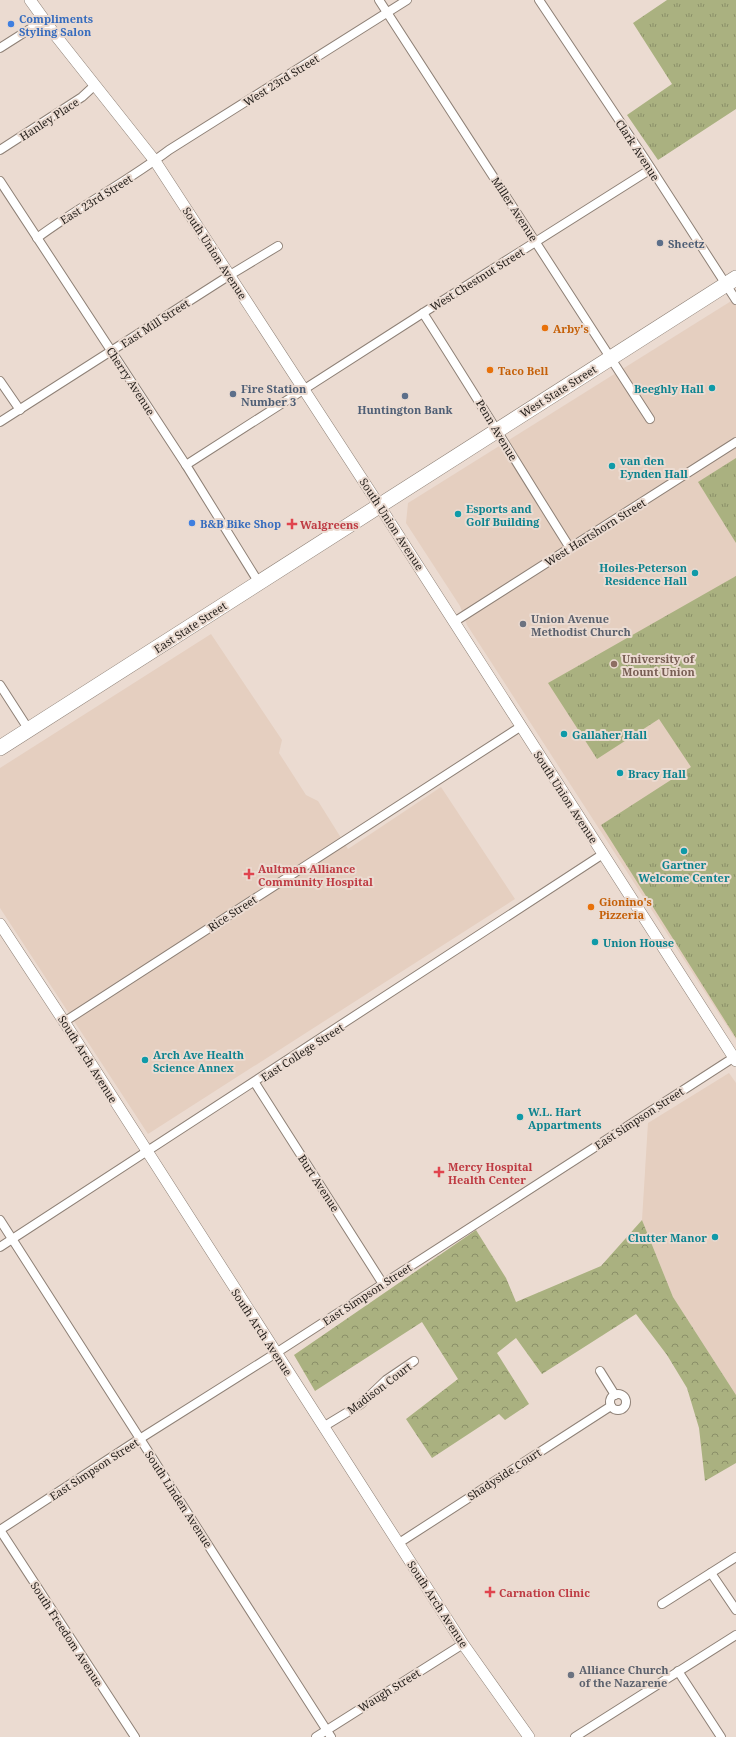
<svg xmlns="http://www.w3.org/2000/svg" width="736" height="1737" font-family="'Noto Serif',serif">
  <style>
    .built { fill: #e5cfc0 }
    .grass { fill: url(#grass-tufts) }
    .forest { fill: url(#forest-crowns) }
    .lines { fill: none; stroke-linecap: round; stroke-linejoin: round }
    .street-casing { stroke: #8e8076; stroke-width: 10 }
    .secondary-casing { stroke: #8e8076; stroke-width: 12 }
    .highway-casing { stroke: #8e8076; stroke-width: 16 }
    .street { stroke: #fff; stroke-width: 8 }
    .secondary { stroke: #fff; stroke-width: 11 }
    .highway { stroke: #fff; stroke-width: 15 }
    .shop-dot { fill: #3f7fe0; stroke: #ebdbd1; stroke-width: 1.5 }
    .service-dot { fill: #5c6f8a; stroke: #ebdbd1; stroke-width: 1.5 }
    .food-dot { fill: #e8710a; stroke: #ebdbd1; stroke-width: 1.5 }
    .culture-dot { fill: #0f9aa8; stroke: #ebdbd1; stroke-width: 1.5 }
    .health-dot { fill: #e0444e; stroke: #ebdbd1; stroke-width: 1.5 }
    .worship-dot { fill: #6b7280; stroke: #ebdbd1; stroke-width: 1.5 }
    .education-dot { fill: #8d6e63; stroke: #ebdbd1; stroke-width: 1.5 }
    .labels { text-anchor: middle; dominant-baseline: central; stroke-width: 4; stroke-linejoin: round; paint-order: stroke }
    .shop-label { font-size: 11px; font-weight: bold; fill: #366cbe; stroke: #ebdbd1; text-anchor: start }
    .street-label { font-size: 11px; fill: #221d19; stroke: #ebdbd1 }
    .service-label { font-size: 11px; font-weight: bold; fill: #4e5e75; stroke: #ebdbd1; text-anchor: start }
    .food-label { font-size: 11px; font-weight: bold; fill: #c56008; stroke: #ebdbd1; text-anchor: start }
    .culture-label { font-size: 11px; font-weight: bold; fill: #0d838f; stroke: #ebdbd1; text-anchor: start }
    .health-label { font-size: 11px; font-weight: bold; fill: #be3a42; stroke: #ebdbd1; text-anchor: start }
    .worship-label { font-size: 11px; font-weight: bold; fill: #5b616d; stroke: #ebdbd1; text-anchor: start }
    .education-label { font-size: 11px; font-weight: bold; fill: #785e54; stroke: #ebdbd1; text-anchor: start }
  </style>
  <defs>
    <pattern id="grass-tufts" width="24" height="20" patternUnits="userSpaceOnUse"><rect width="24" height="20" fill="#aab180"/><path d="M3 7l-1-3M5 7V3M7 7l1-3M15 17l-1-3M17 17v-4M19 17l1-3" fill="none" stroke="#8a8f68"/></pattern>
    <pattern id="forest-crowns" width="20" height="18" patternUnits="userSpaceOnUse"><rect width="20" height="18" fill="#aab180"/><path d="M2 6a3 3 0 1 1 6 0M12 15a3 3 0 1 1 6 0" fill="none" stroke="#8a8f68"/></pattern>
  </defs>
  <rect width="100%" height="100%" fill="#ebdbd1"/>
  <!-- built -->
  <g class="built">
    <polygon points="736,298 736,1040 467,625 460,606 406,523 408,503"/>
    <polygon points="211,634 282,740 279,753 306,795 318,801 348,849 441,787 515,899 148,1134 0,908 0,768"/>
    <polygon points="729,1073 736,1083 736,1395 673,1297 642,1220 648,1123"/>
  </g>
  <!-- grass -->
  <g class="grass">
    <polygon points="667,0 736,0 736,109 658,160 627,115 672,84 633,23"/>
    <polygon points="736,458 736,543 698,482"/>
    <polygon points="736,576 736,1038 601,825 691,767 659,719 597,759 548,683"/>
  </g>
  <!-- forest -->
  <polygon class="forest" points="642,1220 673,1297 736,1395 736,1463 705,1481 699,1428 687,1388 667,1355 636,1314 542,1374 516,1338 497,1353 529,1404 505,1420 499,1414 432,1458 406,1419 458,1379 422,1322 315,1391 294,1355 476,1230 506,1278 516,1302 601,1266"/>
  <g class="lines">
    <!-- street casing -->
    <g class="street-casing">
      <g id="street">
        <polyline points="379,0 650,419"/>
        <polyline points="539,0 645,159 736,300"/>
        <polyline points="0,48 44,20"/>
        <polyline points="0,150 82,97 95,85"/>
        <polyline points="0,181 186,465 259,583"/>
        <path d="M37,238C80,206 127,182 169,150L407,0"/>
        <path d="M423,313C473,391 521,470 570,548"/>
        <polyline points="0,381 20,410"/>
        <polyline points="0,422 230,275 278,246"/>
        <polyline points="186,465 423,313 651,169"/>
        <polyline points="454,622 736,442"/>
        <polyline points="0,685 29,730"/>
        <polyline points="64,1022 520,727"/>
        <polyline points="255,1083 383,1284"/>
        <polyline points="0,1220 331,1737"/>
        <polyline points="0,1247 603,854"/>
        <polyline points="600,1371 615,1395"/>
        <circle cx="618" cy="1402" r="8"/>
        <polyline points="323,1427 361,1404 386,1380 414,1361"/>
        <polyline points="0,1530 130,1445 276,1353 736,1056"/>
        <polyline points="0,1530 135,1737"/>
        <polyline points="399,1543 611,1406"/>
        <polyline points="711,1573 736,1610"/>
        <polyline points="662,1604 736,1557"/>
        <polyline points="678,1671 721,1737"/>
        <polyline points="316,1737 463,1644"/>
        <polyline points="575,1737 736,1635"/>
      </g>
    </g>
    <!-- secondary casing -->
    <g class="secondary-casing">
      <g id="secondary">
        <polyline points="30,0 56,36 155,161 379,505 736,1061"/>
        <polyline points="0,924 65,1023 463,1644 529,1737"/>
      </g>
    </g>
    <!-- highway casing -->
    <g class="highway-casing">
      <polyline id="highway" points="0,748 736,278"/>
    </g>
    <!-- street -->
    <use href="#street" class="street"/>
    <!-- secondary -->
    <use href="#secondary" class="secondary"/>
    <!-- highway -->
    <use href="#highway" class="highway"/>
  </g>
  <!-- markers -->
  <g class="shop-dot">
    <circle cx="11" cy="24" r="4"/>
    <circle cx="192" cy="523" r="4"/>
  </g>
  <g class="service-dot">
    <circle cx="660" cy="243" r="4"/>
    <circle cx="233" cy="394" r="4"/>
    <circle cx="405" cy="396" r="4"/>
  </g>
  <g class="food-dot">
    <circle cx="545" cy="328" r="4"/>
    <circle cx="490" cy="370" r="4"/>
    <circle cx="591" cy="907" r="4"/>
  </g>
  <g class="culture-dot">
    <circle cx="712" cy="388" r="4"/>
    <circle cx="612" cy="466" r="4"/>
    <circle cx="458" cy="514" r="4"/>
    <circle cx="695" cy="573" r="4"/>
    <circle cx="564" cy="734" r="4"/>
    <circle cx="620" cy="773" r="4"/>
    <circle cx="684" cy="851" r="4"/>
    <circle cx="595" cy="942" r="4"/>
    <circle cx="145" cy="1060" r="4"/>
    <circle cx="520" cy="1117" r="4"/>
    <circle cx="715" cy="1237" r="4"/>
  </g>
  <g class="health-dot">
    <path d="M290 518h4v4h4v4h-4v4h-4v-4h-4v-4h4z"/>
    <path d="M247 868h4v4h4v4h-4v4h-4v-4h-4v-4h4z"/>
    <path d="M437 1166h4v4h4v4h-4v4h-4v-4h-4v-4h4z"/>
    <path d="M488 1586h4v4h4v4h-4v4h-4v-4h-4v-4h4z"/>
  </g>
  <g class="worship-dot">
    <circle cx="523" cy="624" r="4"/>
    <circle cx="571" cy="1675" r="4"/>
  </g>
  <circle class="education-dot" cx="614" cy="664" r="4"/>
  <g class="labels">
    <!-- shop labels -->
    <g class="shop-label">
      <text x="19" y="18">Compliments<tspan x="19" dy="13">Styling Salon</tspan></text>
      <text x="200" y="523">B&amp;B Bike Shop</text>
    </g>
    <!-- street labels -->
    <g class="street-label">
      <text transform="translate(281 80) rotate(-32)">West 23rd Street</text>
      <text transform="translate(49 119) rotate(-33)">Hanley Place</text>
      <text transform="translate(638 150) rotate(57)">Clark Avenue</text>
      <text transform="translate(96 199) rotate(-32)">East 23rd Street</text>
      <text transform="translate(515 209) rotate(57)">Miller Avenue</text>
      <text transform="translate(215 253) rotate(57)">South Union Avenue</text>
      <text transform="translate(477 279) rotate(-32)">West Chestnut Street</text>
      <text transform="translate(155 323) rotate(-33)">East Mill Street</text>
      <text transform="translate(131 381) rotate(57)">Cherry Avenue</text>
      <text transform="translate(558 391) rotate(-32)">West State Street</text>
      <text transform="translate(497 430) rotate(59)">Penn Avenue</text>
      <text transform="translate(392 524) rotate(57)">South Union Avenue</text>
      <text transform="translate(595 532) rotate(-32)">West Hartshorn Street</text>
      <text transform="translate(190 627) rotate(-33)">East State Street</text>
      <text transform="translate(566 797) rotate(57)">South Union Avenue</text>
      <text transform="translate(232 913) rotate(-33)">Rice Street</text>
      <text transform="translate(302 1052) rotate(-33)">East College Street</text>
      <text transform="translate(88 1059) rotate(58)">South Arch Avenue</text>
      <text transform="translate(639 1118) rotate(-33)">East Simpson Street</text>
      <text transform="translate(319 1183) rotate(57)">Burt Avenue</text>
      <text transform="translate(367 1294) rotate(-33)">East Simpson Street</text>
      <text transform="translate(262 1332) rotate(57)">South Arch Avenue</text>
      <text transform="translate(379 1388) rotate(-37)">Madison Court</text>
      <text transform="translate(94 1469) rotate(-33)">East Simpson Street</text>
      <text transform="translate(504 1474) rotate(-33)">Shadyside Court</text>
      <text transform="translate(179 1499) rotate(57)">South Linden Avenue</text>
      <text transform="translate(438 1604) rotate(57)">South Arch Avenue</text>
      <text transform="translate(67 1634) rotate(57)">South Freedom Avenue</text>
      <text transform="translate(389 1690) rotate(-32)">Waugh Street</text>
    </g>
    <!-- service labels -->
    <g class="service-label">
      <text x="668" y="243">Sheetz</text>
      <text x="241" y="388">Fire Station<tspan x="241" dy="13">Number 3</tspan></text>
      <text x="405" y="409" text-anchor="middle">Huntington Bank</text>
    </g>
    <!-- food labels -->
    <g class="food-label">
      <text x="553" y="328">Arby's</text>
      <text x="498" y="370">Taco Bell</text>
      <text x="599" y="901">Gionino's<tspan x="599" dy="13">Pizzeria</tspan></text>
    </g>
    <!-- culture labels -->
    <g class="culture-label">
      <text x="704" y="388" text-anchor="end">Beeghly Hall</text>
      <text x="620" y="460">van den<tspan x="620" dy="13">Eynden Hall</tspan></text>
      <text x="466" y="508">Esports and<tspan x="466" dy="13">Golf Building</tspan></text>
      <text x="687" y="567" text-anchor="end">Hoiles-Peterson<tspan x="687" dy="13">Residence Hall</tspan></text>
      <text x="572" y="734">Gallaher Hall</text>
      <text x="628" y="773">Bracy Hall</text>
      <text x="684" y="864" text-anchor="middle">Gartner<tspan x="684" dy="13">Welcome Center</tspan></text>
      <text x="603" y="942">Union House</text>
      <text x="153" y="1054">Arch Ave Health<tspan x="153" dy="13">Science Annex</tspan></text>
      <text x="528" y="1111">W.L. Hart<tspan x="528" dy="13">Appartments</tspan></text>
      <text x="707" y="1237" text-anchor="end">Clutter Manor</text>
    </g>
    <!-- health labels -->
    <g class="health-label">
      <text x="300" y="524">Walgreens</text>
      <text x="258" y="868">Aultman Alliance<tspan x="258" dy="13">Community Hospital</tspan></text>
      <text x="448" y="1166">Mercy Hospital<tspan x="448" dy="13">Health Center</tspan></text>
      <text x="499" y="1592">Carnation Clinic</text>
    </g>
    <!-- worship labels -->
    <g class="worship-label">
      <text x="531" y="618">Union Avenue<tspan x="531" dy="13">Methodist Church</tspan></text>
      <text x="579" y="1669">Alliance Church<tspan x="579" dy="13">of the Nazarene</tspan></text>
    </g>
    <!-- education labels -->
    <g class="education-label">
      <text x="622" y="658">University of<tspan x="622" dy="13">Mount Union</tspan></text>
    </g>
  </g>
</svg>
